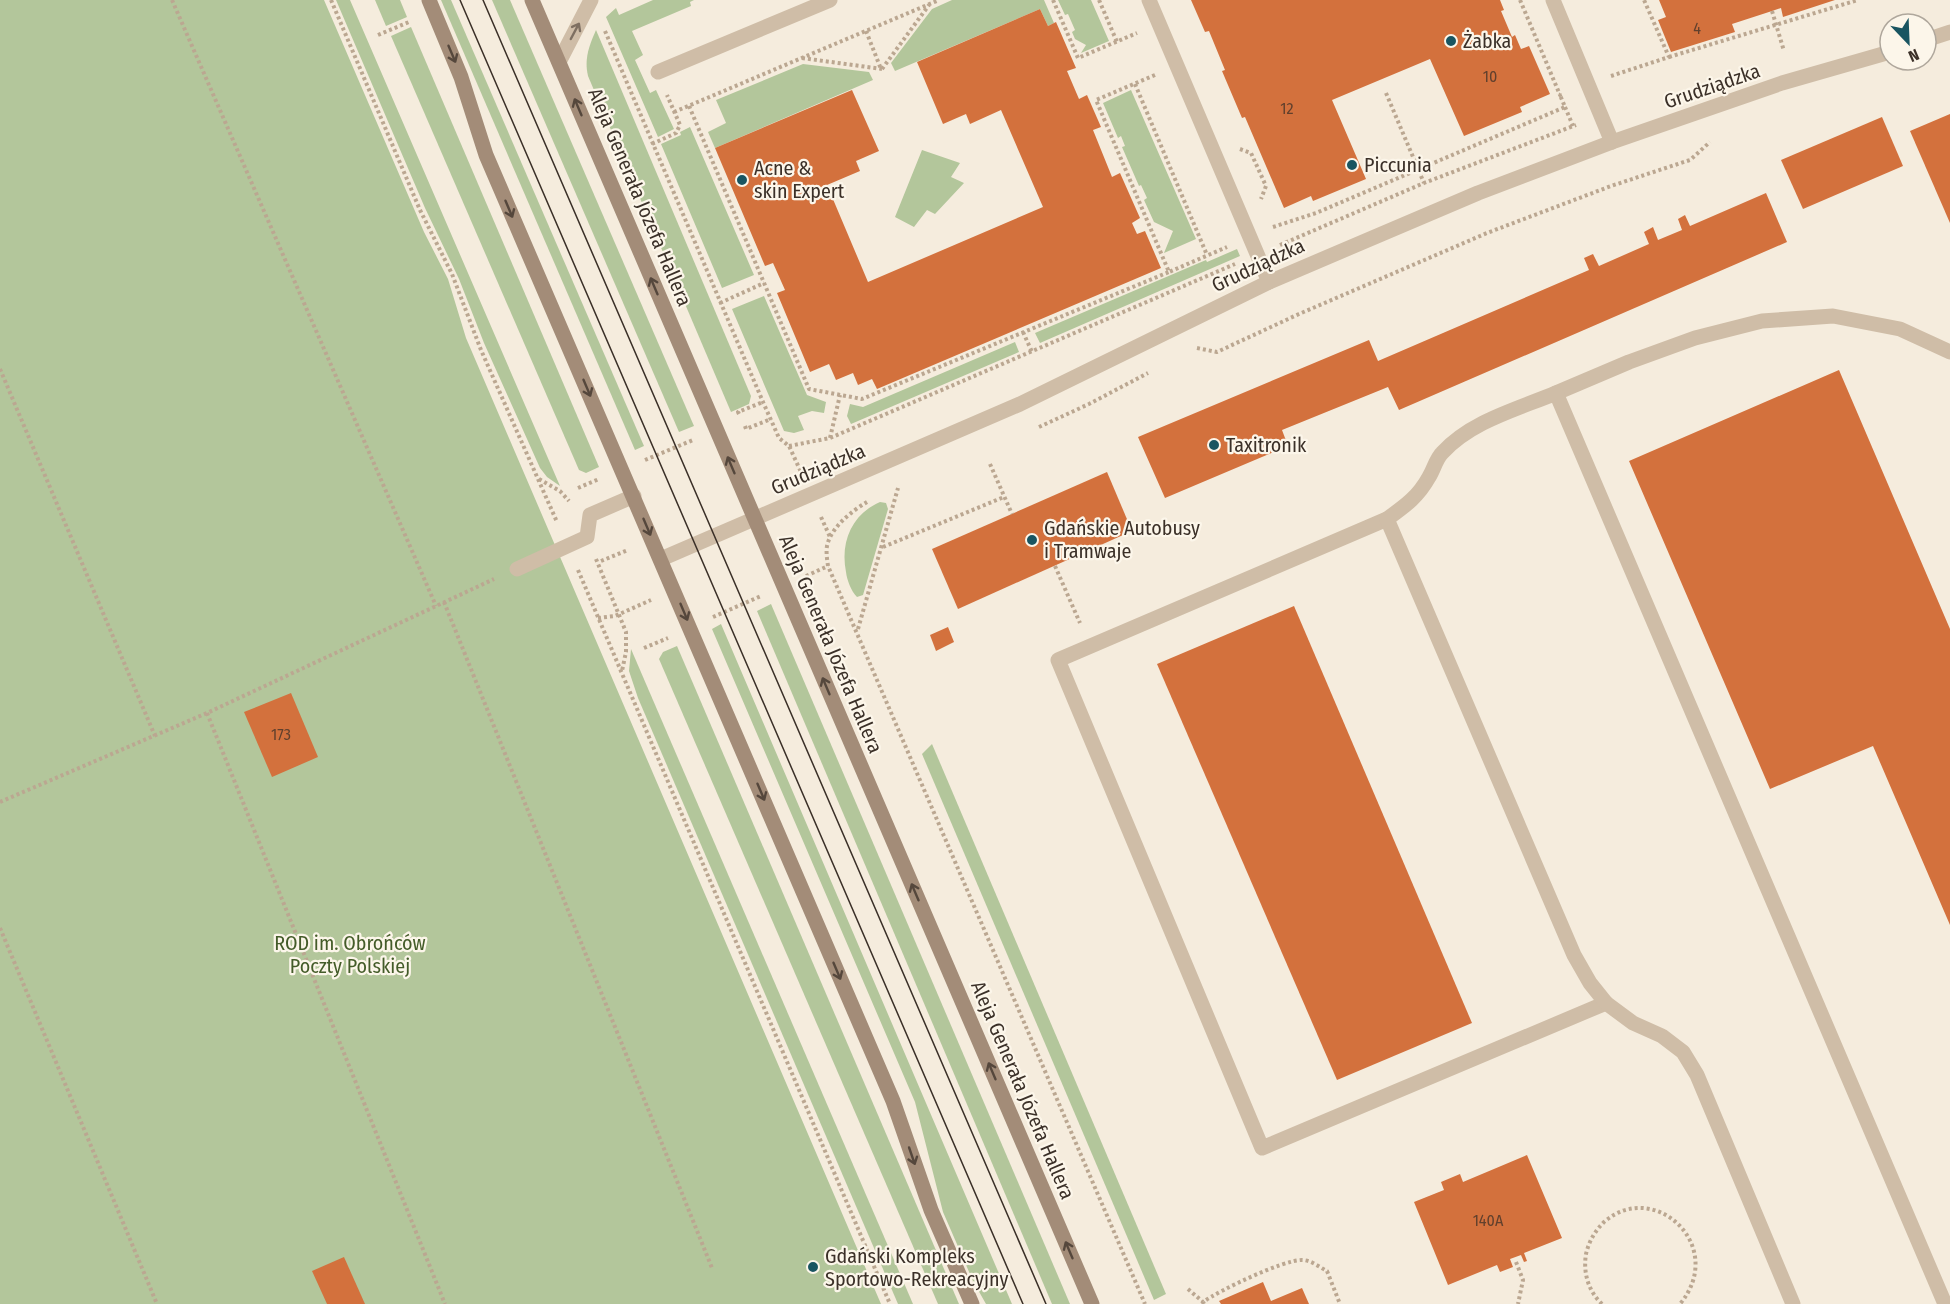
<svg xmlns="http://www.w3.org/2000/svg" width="1950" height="1304" font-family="'Fira Sans Condensed',sans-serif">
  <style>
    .green { fill: #b3c69b }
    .building { fill: #d3713d }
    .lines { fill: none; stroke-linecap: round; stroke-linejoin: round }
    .path { stroke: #bba791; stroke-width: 4; stroke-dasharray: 3 3; stroke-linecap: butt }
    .service { stroke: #cfbda7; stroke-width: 15 }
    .minor { stroke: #cfbda7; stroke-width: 15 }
    .secondary { stroke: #a38c78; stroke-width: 15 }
    .tram { stroke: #3b3028; stroke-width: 1.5 }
    .oneway { stroke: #7e6f61 }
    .oneway2 { stroke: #55473c }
    .poi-dot { fill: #195561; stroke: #fcf6ea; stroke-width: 2 }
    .labels { text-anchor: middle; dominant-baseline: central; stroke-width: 4.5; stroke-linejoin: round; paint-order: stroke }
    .number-label { font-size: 16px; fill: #61402d }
    .poi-label { font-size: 20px; fill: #3b3028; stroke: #fcf6ea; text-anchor: start }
    .street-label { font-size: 20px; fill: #3b3028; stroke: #fcf6ea }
    .park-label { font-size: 20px; fill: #445c29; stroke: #fcf6ea }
  </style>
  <rect width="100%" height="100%" fill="#f5ecdd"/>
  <!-- green -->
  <g class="green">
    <polygon points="0,0 324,0 424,232 448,279 466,338 881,1304 0,1304"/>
    <polygon points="336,0 350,0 560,486 547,477 540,468 484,343 459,279 425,208"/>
    <polygon points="375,0 400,0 407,17 386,26"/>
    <polygon points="441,0 451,0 644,446 635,450"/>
    <polygon points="492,0 510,0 694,426 679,432"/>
    <polygon points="653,0 694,0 690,2 691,6 632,31 643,55 635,60 650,93 656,90 674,129 658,137 606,17 616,8 619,15"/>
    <polygon points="952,0 1044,0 1054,23 1048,26 1040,9 895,71 891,63 932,9"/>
    <polygon points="1058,0 1091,0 1109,41 1081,53 1086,45 1075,39 1072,32 1075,30 1068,14 1065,15"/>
    <polygon points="411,27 599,467 586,473 579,470 391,36"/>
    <path d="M596,30L751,396L749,404L731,412L588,76C584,59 589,46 596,30Z"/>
    <polygon points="803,64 869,72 873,80 715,148 708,132 726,123 716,100"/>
    <polygon points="1131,90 1196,239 1164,253 1173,231 1154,222 1144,200 1147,198 1141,185 1139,186 1122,147 1125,146 1121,136 1118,138 1103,103"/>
    <polygon points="690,127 754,275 722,288 661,144 681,135 680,132"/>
    <polygon points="922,150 960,163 951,177 964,183 935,214 927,210 914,227 895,217"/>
    <polygon points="1237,249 1240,256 1040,343 1035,333 1206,260 1207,262"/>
    <polygon points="764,296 807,395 826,402 824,413 812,411 798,416 804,430 794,433 784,431 732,309"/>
    <polygon points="1015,342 1019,352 851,424 847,416 850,404 863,407"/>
    <path d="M880,502L886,503L888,509L863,595L857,597C851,591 847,580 846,572C840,542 852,514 880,502Z"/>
    <polygon points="771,604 1070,1304 1052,1304 757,611"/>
    <polygon points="721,624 1012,1304 986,1304 973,1281 943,1212 915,1102 712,629"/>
    <polygon points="677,646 959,1304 938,1304 659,659 663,652"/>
    <polygon points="631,649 913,1304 898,1304 638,698 629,671"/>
    <polygon points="932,744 1166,1294 1154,1300 922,754"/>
  </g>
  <!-- building -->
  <g class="building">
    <polygon points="1191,0 1500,0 1504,10 1501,11 1512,37 1515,35 1521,49 1529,46 1550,94 1520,107 1522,112 1464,136 1430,59 1332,100 1366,179 1313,201 1311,196 1284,208 1245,117 1242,118 1222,71 1225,70 1209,31 1205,32"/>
    <polygon points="1659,0 1835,0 1783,17 1781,8 1772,11 1732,24 1735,32 1671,52 1658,20 1666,17"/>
    <polygon points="1040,9 1048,26 1056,22 1076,68 1067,71 1079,99 1087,95 1101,127 1093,130 1112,177 1120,173 1140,218 1132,223 1137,234 1145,231 1161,268 877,389 872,379 858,385 853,373 836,380 829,364 810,372 777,293 785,290 773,263 765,266 715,148 852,90 879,151 856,161 860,171 827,185 868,282 1043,207 1001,110 970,124 966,114 943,124 917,62"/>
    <polygon points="1950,114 1950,223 1910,131"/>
    <polygon points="1882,117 1903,166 1803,209 1781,160"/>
    <polygon points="1766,193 1787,242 1399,410 1388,387 1282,430 1288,446 1165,498 1138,437 1369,340 1378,361 1589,270 1584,258 1593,254 1599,266 1649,244 1644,232 1653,227 1658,240 1682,230 1678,219 1685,215 1690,226"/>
    <polygon points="1839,370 1950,629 1950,925 1873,746 1770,789 1629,461"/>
    <polygon points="1107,472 1132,531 958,609 932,549"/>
    <polygon points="1294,606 1472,1023 1337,1080 1157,664"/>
    <polygon points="948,627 954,642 936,651 930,635"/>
    <polygon points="291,693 318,757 272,777 244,712"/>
    <polygon points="1527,1155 1562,1238 1524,1253 1527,1261 1524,1262 1521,1255 1510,1259 1513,1267 1500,1272 1497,1265 1448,1285 1414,1202 1444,1190 1441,1182 1460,1174 1463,1182"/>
    <polygon points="344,1257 365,1304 327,1304 312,1271"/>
    <polygon points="1263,1282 1271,1301 1302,1288 1309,1304 1221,1304 1219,1301"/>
  </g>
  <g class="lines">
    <!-- path -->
    <g class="path">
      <polyline points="172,0 436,606"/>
      <polyline points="331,0 420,210 452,274 481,350 557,522"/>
      <polyline points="1053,0 1078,58 1137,33"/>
      <polyline points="1099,0 1117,42"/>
      <polyline points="1520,0 1560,95 1561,94"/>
      <polyline points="1772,11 1784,51"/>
      <polyline points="605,31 763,402 779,438 789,446 801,472"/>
      <polyline points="866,31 881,69"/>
      <polyline points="378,35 409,22"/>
      <polyline points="1669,57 1858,0"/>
      <polyline points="802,58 882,69"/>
      <polyline points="882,69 929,5"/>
      <polyline points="1155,75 1096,100 1169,272 1227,247"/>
      <polyline points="1611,76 1669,57 1644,0"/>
      <polyline points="1135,84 1207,255"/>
      <polyline points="1386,93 1424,183"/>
      <polyline points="689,106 809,389 862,399 1169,272"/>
      <polyline points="1565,107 1573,126"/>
      <polyline points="674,112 939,0"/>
      <polyline points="652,144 676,133 680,125 667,95"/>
      <polyline points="1240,149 1251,153 1266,186 1261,199"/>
      <polyline points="1273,227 1316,213 1565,107 1560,95"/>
      <polyline points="1280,245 1424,183 1576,125"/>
      <polyline points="720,303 764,283"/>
      <polyline points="1023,332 1032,352"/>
      <polyline points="1197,348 1217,352 1299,314 1487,233 1611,186 1690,160 1710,142"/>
      <polyline points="0,369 155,736"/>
      <polyline points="739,414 738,412 763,402"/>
      <polyline points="745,426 746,429 771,419"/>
      <polyline points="1039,427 1089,404 1148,373"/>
      <polyline points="830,438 840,395"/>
      <polyline points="789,446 830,438 1235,264"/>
      <polyline points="645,460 693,440"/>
      <polyline points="990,464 1012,514"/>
      <polyline points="539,479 560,491 569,501"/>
      <polyline points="578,488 599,479"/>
      <path d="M867,502C852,511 831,527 827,546C826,552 827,559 828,566L1145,1304"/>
      <polyline points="821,517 830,537"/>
      <polyline points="883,547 1004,497"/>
      <polyline points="596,559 626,632 626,652 622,671"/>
      <polyline points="601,561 628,550"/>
      <polyline points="1055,566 1080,623"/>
      <polyline points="578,570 890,1304"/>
      <polyline points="806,576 828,566"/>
      <polyline points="444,602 712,1268"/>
      <polyline points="713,617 761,596"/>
      <polyline points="598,618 615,616 651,600"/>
      <polyline points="858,629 898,488"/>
      <polyline points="644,648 668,638"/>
      <polyline points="207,713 445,1304"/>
      <polyline points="0,802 207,713 494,579"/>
      <polyline points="0,928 157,1304"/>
      <polyline points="1516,1262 1523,1280 1518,1304"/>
      <polyline points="1188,1289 1203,1302"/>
      <path d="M1204,1304L1203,1302C1220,1290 1283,1260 1302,1260C1311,1260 1319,1267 1327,1271L1340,1304"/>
      <path d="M1602,1304C1588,1291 1583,1272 1586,1254C1589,1241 1595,1231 1604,1222C1654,1178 1728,1246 1680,1304"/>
    </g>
    <!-- service -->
    <g class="service">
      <polyline points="1149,0 1269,282"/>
      <polyline points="1553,0 1612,142"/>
      <polyline points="559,62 591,0"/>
      <polyline points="658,72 830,0"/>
      <polyline points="1556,393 1629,362 1695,338 1762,321 1833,316 1900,329 1950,352"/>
      <polyline points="1387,519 1058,660 1262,1148 1606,1003"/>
      <polyline points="517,569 587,537 590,515 634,496"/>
      <path d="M1793,1304L1697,1075L1683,1052L1662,1036L1633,1023L1606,1003L1590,983L1574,955L1387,519C1405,506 1418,497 1429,477C1434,469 1436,459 1442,453C1471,421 1518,409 1556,393L1945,1304"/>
    </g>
    <!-- minor -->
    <g class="minor">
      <polyline points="1926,40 1950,32"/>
      <polyline points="661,559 1020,404 1269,282 1478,193 1612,142 1782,83 1890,52"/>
    </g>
    <!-- secondary -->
    <g class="secondary">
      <polyline points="429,0 461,77 486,155 893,1101 931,1210 972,1304"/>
      <polyline points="532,0 1092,1304"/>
    </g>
    <!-- tram -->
    <g class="tram">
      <polyline points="460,0 1023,1304"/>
      <polyline points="483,0 1046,1304"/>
    </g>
  </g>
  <!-- one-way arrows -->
  <defs><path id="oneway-shaft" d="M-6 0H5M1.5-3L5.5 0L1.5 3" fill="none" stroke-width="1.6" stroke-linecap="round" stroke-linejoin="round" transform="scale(1.5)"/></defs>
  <use class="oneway" href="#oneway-shaft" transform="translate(575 31) rotate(-62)"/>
  <g class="oneway2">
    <use href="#oneway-shaft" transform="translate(452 54) rotate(67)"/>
    <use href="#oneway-shaft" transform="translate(578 107) rotate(-113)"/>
    <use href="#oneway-shaft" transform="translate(509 209) rotate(67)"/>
    <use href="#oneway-shaft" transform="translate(654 286) rotate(-113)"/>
    <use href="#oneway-shaft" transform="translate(587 388) rotate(67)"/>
    <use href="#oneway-shaft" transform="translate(731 465) rotate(-113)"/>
    <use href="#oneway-shaft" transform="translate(647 527) rotate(67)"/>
    <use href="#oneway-shaft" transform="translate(684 612) rotate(67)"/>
    <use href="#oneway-shaft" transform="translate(826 686) rotate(-113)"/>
    <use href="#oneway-shaft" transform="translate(761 792) rotate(67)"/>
    <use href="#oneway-shaft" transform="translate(915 892) rotate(-113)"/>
    <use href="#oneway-shaft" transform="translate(837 971) rotate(67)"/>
    <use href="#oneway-shaft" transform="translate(992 1071) rotate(-113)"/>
    <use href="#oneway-shaft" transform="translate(912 1156) rotate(71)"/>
    <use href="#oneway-shaft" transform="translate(1069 1250) rotate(-113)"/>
  </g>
  <!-- markers -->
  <g class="poi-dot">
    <circle cx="1451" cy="41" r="6"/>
    <circle cx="1352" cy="165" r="6"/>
    <circle cx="742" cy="180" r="6"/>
    <circle cx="1214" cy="445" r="6"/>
    <circle cx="1032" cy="540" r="6"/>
    <circle cx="813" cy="1267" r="6"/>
  </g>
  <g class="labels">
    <!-- number labels -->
    <g class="number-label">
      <text x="1697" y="28">4</text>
      <text x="1490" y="76">10</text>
      <text x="1287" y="108">12</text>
      <text x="281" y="734">173</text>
      <text x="1488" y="1220">140A</text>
    </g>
    <!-- poi labels -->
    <g class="poi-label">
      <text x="1463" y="41">Żabka</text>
      <text x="1364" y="165">Piccunia</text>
      <text x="754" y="168">Acne &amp;<tspan x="754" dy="23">skin Expert</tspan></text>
      <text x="1226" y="445">Taxitronik</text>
      <text x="1044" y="528">Gdańskie Autobusy<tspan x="1044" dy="23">i Tramwaje</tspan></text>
      <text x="825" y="1256">Gdański Kompleks<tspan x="825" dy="23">Sportowo-Rekreacyjny</tspan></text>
    </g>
    <!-- street labels -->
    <g class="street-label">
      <text transform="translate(1712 86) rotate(-19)">Grudziądzka</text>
      <text transform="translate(640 197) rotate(67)">Aleja Generała Józefa Hallera</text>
      <text transform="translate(1258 265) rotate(-25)">Grudziądzka</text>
      <text transform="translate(818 469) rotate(-23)">Grudziądzka</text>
      <text transform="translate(831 644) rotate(67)">Aleja Generała Józefa Hallera</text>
      <text transform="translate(1023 1090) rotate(67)">Aleja Generała Józefa Hallera</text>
    </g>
    <!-- park labels -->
    <g class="park-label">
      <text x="350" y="943">ROD im. Obrońców<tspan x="350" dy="23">Poczty Polskiej</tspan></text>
    </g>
  </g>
  <!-- north arrow -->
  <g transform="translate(1908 42) rotate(157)"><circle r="28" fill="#fcf6ea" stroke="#afa79c" stroke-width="1.5"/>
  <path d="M0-4.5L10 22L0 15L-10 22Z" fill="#195561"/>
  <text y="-9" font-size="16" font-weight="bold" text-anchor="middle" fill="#3b3028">N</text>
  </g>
</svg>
